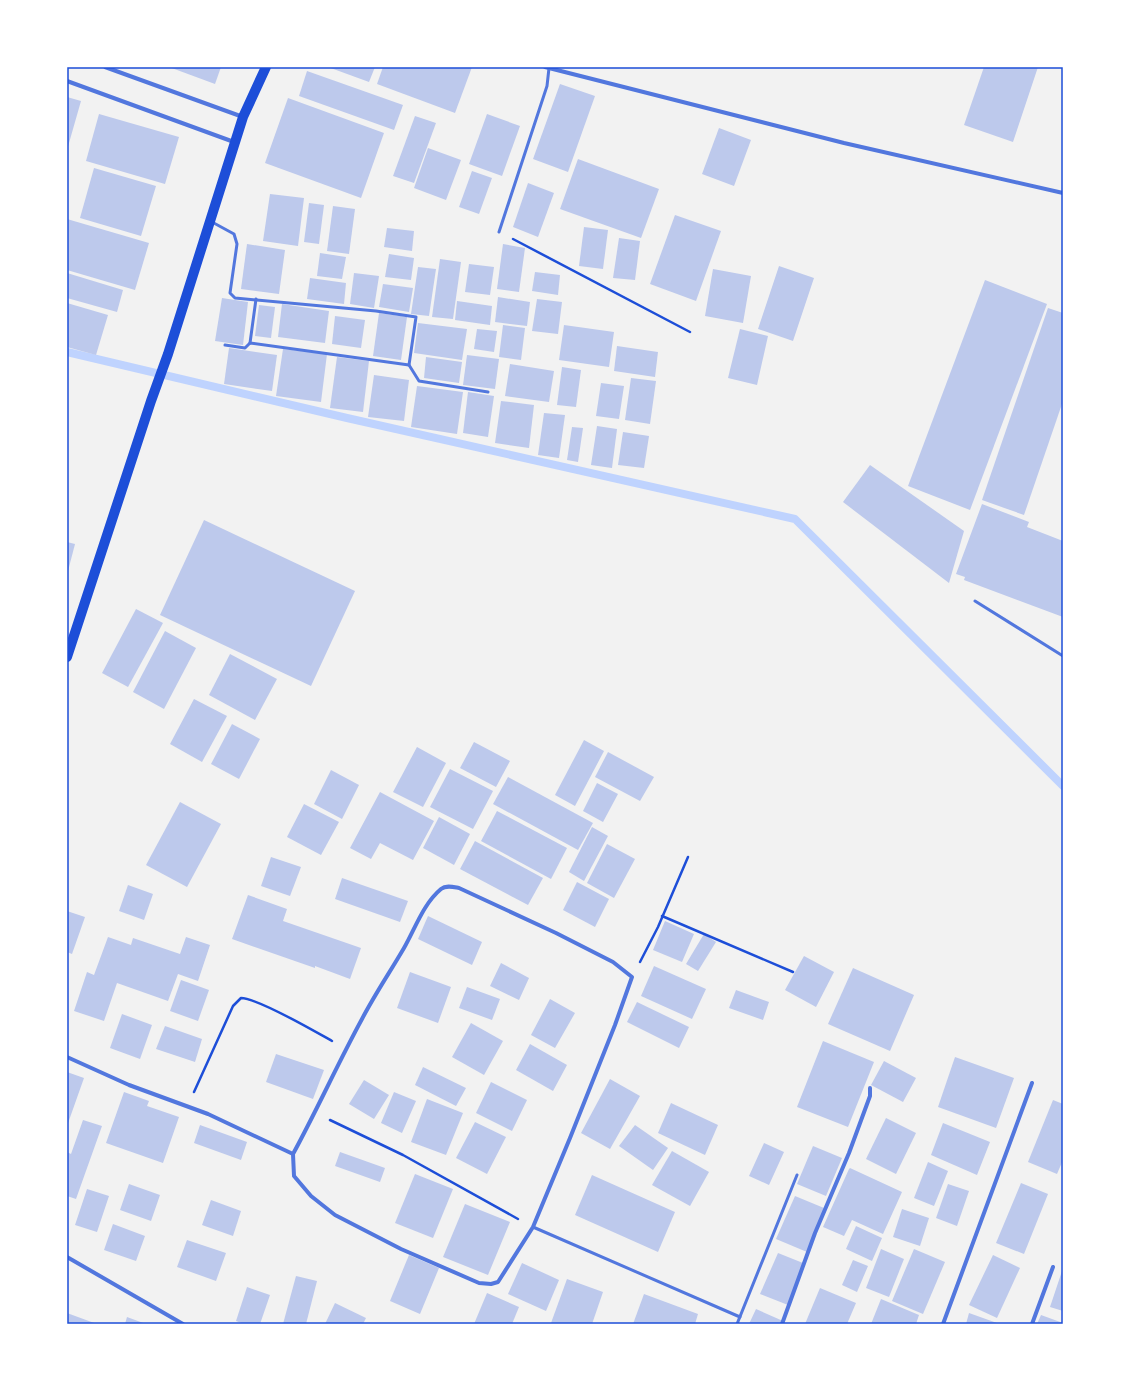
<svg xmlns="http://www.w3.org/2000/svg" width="1130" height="1391" font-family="'Sofia Sans Condensed',sans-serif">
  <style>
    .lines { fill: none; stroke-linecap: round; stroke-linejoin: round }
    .stream { stroke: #bfd3fe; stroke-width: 8 }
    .building { fill: #bdc9ec }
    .path { stroke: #1d4ed8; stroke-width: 2.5 }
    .service { stroke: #5277de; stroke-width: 3 }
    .minor { stroke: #5277de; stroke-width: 4 }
    .primary { stroke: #1d4ed8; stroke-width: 10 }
    .neatline { fill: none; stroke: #1d4ed8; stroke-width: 1.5 }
  </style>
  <rect width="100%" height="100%" fill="#f2f2f2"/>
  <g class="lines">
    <!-- stream -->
    <polyline class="stream" points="67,352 347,418 795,519 1063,786"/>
  </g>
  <!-- building -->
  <g class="building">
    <polygon points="169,67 221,67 215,84"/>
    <polygon points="328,67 375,67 369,82"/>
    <polygon points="383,67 472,67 455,113 377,84"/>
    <polygon points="984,67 1038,67 1013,142 964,125"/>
    <polygon points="307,71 403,105 394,130 299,96"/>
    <polygon points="560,84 595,96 568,172 533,159"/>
    <polygon points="67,97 81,101 67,150"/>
    <polygon points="288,98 384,133 361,198 265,163"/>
    <polygon points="99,114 179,137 165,184 86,161"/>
    <polygon points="487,114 520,126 502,176 469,164"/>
    <polygon points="415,116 436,123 414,183 393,176"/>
    <polygon points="719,128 751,140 734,186 702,174"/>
    <polygon points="428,148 461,160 446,200 414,188"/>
    <polygon points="578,159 659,189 641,238 560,209"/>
    <polygon points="94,168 156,186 141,236 80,218"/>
    <polygon points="472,171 492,178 479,214 459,207"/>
    <polygon points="528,183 554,193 538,237 513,227"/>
    <polygon points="270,194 304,198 298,246 263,241"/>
    <polygon points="309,203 324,205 319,244 304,242"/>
    <polygon points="333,206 355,209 349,254 327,251"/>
    <polygon points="675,215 721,231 696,301 650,284"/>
    <polygon points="67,219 149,243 135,290 67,270"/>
    <polygon points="584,227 608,230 603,269 579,266"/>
    <polygon points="387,228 414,231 412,251 384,247"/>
    <polygon points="619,238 640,241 635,280 613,278"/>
    <polygon points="247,244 285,250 279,294 241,289"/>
    <polygon points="503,244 525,248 519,292 497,289"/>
    <polygon points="320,253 346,257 342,279 317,276"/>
    <polygon points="389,254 414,258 411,280 385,277"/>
    <polygon points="440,259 461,262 453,319 432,317"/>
    <polygon points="469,264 494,267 490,295 465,292"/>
    <polygon points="779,266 814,278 793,341 758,329"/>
    <polygon points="418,267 436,269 429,316 411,314"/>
    <polygon points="713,269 751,276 743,323 705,316"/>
    <polygon points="535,272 560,275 558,295 532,291"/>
    <polygon points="67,273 123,290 117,312 67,298"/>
    <polygon points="354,273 379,276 374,308 350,304"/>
    <polygon points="310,278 346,283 344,304 307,299"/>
    <polygon points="985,280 1047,304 970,510 908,486"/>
    <polygon points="383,284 413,288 409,312 379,307"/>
    <polygon points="498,297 530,302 527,326 495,322"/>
    <polygon points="222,298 248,302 243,345 215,341"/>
    <polygon points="537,299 562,302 558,334 532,331"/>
    <polygon points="457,301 492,306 490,325 455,320"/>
    <polygon points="67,303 108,315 96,355 67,347"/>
    <polygon points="282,304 329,311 325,343 278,337"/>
    <polygon points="259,305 275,307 271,338 255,336"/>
    <polygon points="1048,308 1063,313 1063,401 1024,515 982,500"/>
    <polygon points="379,313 407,317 401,360 373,356"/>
    <polygon points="335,316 365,320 361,348 332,344"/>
    <polygon points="418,323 467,329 462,360 414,353"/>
    <polygon points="503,325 525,328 521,360 499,357"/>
    <polygon points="564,325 614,332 609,367 559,360"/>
    <polygon points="477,329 497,331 494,352 474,349"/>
    <polygon points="740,329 768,336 757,385 728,378"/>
    <polygon points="617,346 658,352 655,377 614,371"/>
    <polygon points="229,348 277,355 272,391 224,384"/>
    <polygon points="283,349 327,354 321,402 276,396"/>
    <polygon points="467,355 499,359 495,389 463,385"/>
    <polygon points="337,357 369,361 363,412 330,408"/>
    <polygon points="426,357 462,362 459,383 424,378"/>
    <polygon points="510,364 554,371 549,402 505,396"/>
    <polygon points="562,367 581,370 576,407 557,405"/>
    <polygon points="374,375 409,380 404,421 368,417"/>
    <polygon points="631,378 656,381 650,424 625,420"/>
    <polygon points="601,383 624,386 619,419 596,416"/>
    <polygon points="417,386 463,392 457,434 411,427"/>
    <polygon points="468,392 494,396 488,437 463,433"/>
    <polygon points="501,401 534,405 529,448 495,443"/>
    <polygon points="544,413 565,415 559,458 538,455"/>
    <polygon points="597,426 617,429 612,468 591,465"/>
    <polygon points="572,427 583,428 578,462 567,460"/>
    <polygon points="623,432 649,436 644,468 618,465"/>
    <polygon points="870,465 964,531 949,583 843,502"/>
    <polygon points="982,504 1029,522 1027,527 1063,541 1063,617 964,580 965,577 956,574"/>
    <polygon points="204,520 355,591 311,686 160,615"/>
    <polygon points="67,542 75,544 68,571 67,571"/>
    <polygon points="136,609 163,623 128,687 102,673"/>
    <polygon points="165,631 196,648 164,709 133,692"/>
    <polygon points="230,654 277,679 255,720 209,695"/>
    <polygon points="194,699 227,716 202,762 170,744"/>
    <polygon points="232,724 260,739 239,779 211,764"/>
    <polygon points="584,740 604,751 575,806 555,795"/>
    <polygon points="474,742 510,761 496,787 460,768"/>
    <polygon points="417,747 446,763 423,807 393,792"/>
    <polygon points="608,752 654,777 640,801 595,777"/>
    <polygon points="450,769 493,791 473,829 430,807"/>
    <polygon points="331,770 359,785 342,819 314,804"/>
    <polygon points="508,777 593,823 578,850 493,804"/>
    <polygon points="597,783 618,794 603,822 583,811"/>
    <polygon points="380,792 434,821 413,860 380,843 371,859 350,848"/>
    <polygon points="180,802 221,824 187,887 146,865"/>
    <polygon points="304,804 339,822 321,855 287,837"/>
    <polygon points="497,811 567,848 551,879 481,841"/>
    <polygon points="439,817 470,834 454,865 423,848"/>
    <polygon points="592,827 608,836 584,881 569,872"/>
    <polygon points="475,841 543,878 528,905 460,869"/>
    <polygon points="607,844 635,859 614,898 587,883"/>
    <polygon points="271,857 301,867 290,896 261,886"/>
    <polygon points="342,878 408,901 400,922 335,899"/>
    <polygon points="577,882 609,899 595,927 563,910"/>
    <polygon points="128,885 153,894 144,920 119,911"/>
    <polygon points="248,895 287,909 283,921 361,948 350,979 315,966 315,968 232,939"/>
    <polygon points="67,911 85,917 72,954 67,952"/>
    <polygon points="428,916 482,942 472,965 418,939"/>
    <polygon points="665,921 694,934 682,962 653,950"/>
    <polygon points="704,934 716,942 698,971 686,964"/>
    <polygon points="108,937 131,945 133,938 180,954 186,937 210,945 198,981 178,974 168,1001 117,983 104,1021 74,1011 87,972 94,975"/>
    <polygon points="804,956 834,972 816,1007 785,990"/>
    <polygon points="501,963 529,978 519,1000 490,986"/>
    <polygon points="654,966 706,989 692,1019 641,996"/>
    <polygon points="853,968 914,995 890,1051 828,1024"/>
    <polygon points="410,972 451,987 438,1023 397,1008"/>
    <polygon points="181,980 209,990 198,1021 170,1011"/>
    <polygon points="467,987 500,999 492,1020 459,1008"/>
    <polygon points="736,990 769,1002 763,1020 729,1008"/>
    <polygon points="550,999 575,1013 555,1048 531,1035"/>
    <polygon points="637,1002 689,1027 679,1048 627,1022"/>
    <polygon points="122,1014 152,1025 140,1059 110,1048"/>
    <polygon points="471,1023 503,1041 484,1075 452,1057"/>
    <polygon points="165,1026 202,1039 195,1062 156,1049"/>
    <polygon points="823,1041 874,1062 848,1127 797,1107"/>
    <polygon points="530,1044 567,1065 553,1091 516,1070"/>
    <polygon points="276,1054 324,1070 313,1099 266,1082"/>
    <polygon points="955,1057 1014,1078 996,1128 938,1107"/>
    <polygon points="884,1061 916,1078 903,1102 871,1085"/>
    <polygon points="423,1067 466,1088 456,1106 415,1085"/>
    <polygon points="67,1072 84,1078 67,1126"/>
    <polygon points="610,1079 640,1096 610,1149 581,1133"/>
    <polygon points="364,1080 389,1095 374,1119 349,1104"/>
    <polygon points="491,1082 527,1100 512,1131 476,1113"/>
    <polygon points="124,1092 149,1101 147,1106 179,1117 163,1163 106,1143"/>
    <polygon points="394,1092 416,1101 402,1133 381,1123"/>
    <polygon points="427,1099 463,1113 446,1155 411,1142"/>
    <polygon points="1053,1100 1063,1104 1063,1160 1057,1174 1028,1162"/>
    <polygon points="671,1103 718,1125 705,1155 658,1133"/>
    <polygon points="886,1118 916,1133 896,1174 866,1159"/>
    <polygon points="83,1120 102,1126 76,1199 67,1196 67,1152 71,1154"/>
    <polygon points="475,1122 506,1137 487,1174 456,1158"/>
    <polygon points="943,1123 990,1142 977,1175 931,1155"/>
    <polygon points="200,1125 247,1142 241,1160 194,1143"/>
    <polygon points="635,1125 668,1148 653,1170 619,1146"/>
    <polygon points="764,1143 784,1152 769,1185 749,1176"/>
    <polygon points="813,1146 842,1158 826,1196 797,1184"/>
    <polygon points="672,1151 709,1172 690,1206 652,1185"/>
    <polygon points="340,1152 385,1168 380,1182 335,1166"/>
    <polygon points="928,1162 948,1171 934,1206 914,1198"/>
    <polygon points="850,1168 902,1192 883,1234 852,1220 844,1236 823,1227 849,1169"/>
    <polygon points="415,1174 453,1189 433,1238 395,1223"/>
    <polygon points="592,1175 675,1212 658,1252 575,1215"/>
    <polygon points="1021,1183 1048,1194 1024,1254 996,1243"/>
    <polygon points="129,1184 160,1195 151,1221 120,1210"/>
    <polygon points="948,1184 969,1191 957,1226 936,1218"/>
    <polygon points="87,1189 109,1196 97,1232 75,1225"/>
    <polygon points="795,1196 824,1208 807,1252 776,1239"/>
    <polygon points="211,1200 241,1211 233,1236 202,1225"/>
    <polygon points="465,1204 510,1222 488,1275 443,1257"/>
    <polygon points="902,1209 929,1218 920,1246 893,1237"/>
    <polygon points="113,1224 145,1236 136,1261 104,1250"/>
    <polygon points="856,1226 882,1238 872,1261 846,1249"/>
    <polygon points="187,1240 226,1253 216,1281 177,1267"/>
    <polygon points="881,1249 904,1259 889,1297 866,1288"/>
    <polygon points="914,1249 945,1262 923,1314 892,1301"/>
    <polygon points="778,1253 803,1263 788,1305 760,1294"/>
    <polygon points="409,1255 439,1268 420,1314 390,1301"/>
    <polygon points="993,1255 1020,1268 997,1318 969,1305"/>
    <polygon points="853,1260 868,1266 857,1292 842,1285"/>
    <polygon points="522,1263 559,1280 546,1311 508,1294"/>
    <polygon points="1063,1268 1063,1311 1050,1307"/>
    <polygon points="296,1276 317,1281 306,1324 283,1324"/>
    <polygon points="567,1279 603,1292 592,1324 551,1323"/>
    <polygon points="247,1287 270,1295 260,1324 244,1324 236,1321"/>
    <polygon points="820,1288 856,1303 847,1324 805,1324"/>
    <polygon points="487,1293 519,1307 512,1324 474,1324"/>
    <polygon points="644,1294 698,1314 695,1324 633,1324"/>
    <polygon points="881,1299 919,1315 916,1324 871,1324"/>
    <polygon points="335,1303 366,1318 363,1324 325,1324"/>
    <polygon points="756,1309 783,1321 781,1324 749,1324"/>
    <polygon points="67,1313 97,1324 67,1324"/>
    <polygon points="969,1313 997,1323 996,1324 966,1324"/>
    <polygon points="1041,1315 1063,1323 1063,1324 1037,1324"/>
    <polygon points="127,1317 146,1324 125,1324"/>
  </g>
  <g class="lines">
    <!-- path -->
    <g class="path">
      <polyline points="513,239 690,332"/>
      <polyline points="662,916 793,972"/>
      <polyline points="640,962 658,927 688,857"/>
      <path d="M194,1092L233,1006L241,998C258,998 314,1031 332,1041"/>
      <polyline points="330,1120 403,1155 518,1219"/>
    </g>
    <!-- service -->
    <g class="service">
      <polyline points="212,222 234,234 237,244 230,293 235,298 376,311 416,317 409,365"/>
      <polyline points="499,232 547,86 549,68"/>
      <polyline points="250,343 256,299"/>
      <polyline points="225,345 245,348 250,343 409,365 419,381 488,392"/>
      <polyline points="975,601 1063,656"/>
      <polyline points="533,1227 740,1317"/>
      <polyline points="737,1324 797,1175"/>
    </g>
    <!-- minor -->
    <g class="minor">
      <polyline points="105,67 243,117"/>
      <polyline points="545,67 844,143 1063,193"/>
      <polyline points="67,81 234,142"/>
      <path d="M67,1057L129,1085L208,1114L293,1154C317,1110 338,1063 362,1019C375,994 390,972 404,948C415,929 423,904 441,889C446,885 453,887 459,888L556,933L613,962L632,977L615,1025L570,1138L533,1227L498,1282L491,1284L479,1283L401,1249L335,1215L311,1196L294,1176L293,1154"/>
      <polyline points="67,1257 183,1324"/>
      <polyline points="782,1324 815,1233 849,1153 870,1096 870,1088"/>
      <polyline points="943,1324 1032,1083"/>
      <polyline points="1032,1324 1053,1267"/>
    </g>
    <!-- primary -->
    <polyline class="primary" points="67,657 151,401 168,354 243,117 266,67"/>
  </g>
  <!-- border -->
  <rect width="1130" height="1391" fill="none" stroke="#ffffff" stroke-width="136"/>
  <rect x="68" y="68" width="994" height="1255" class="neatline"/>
</svg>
